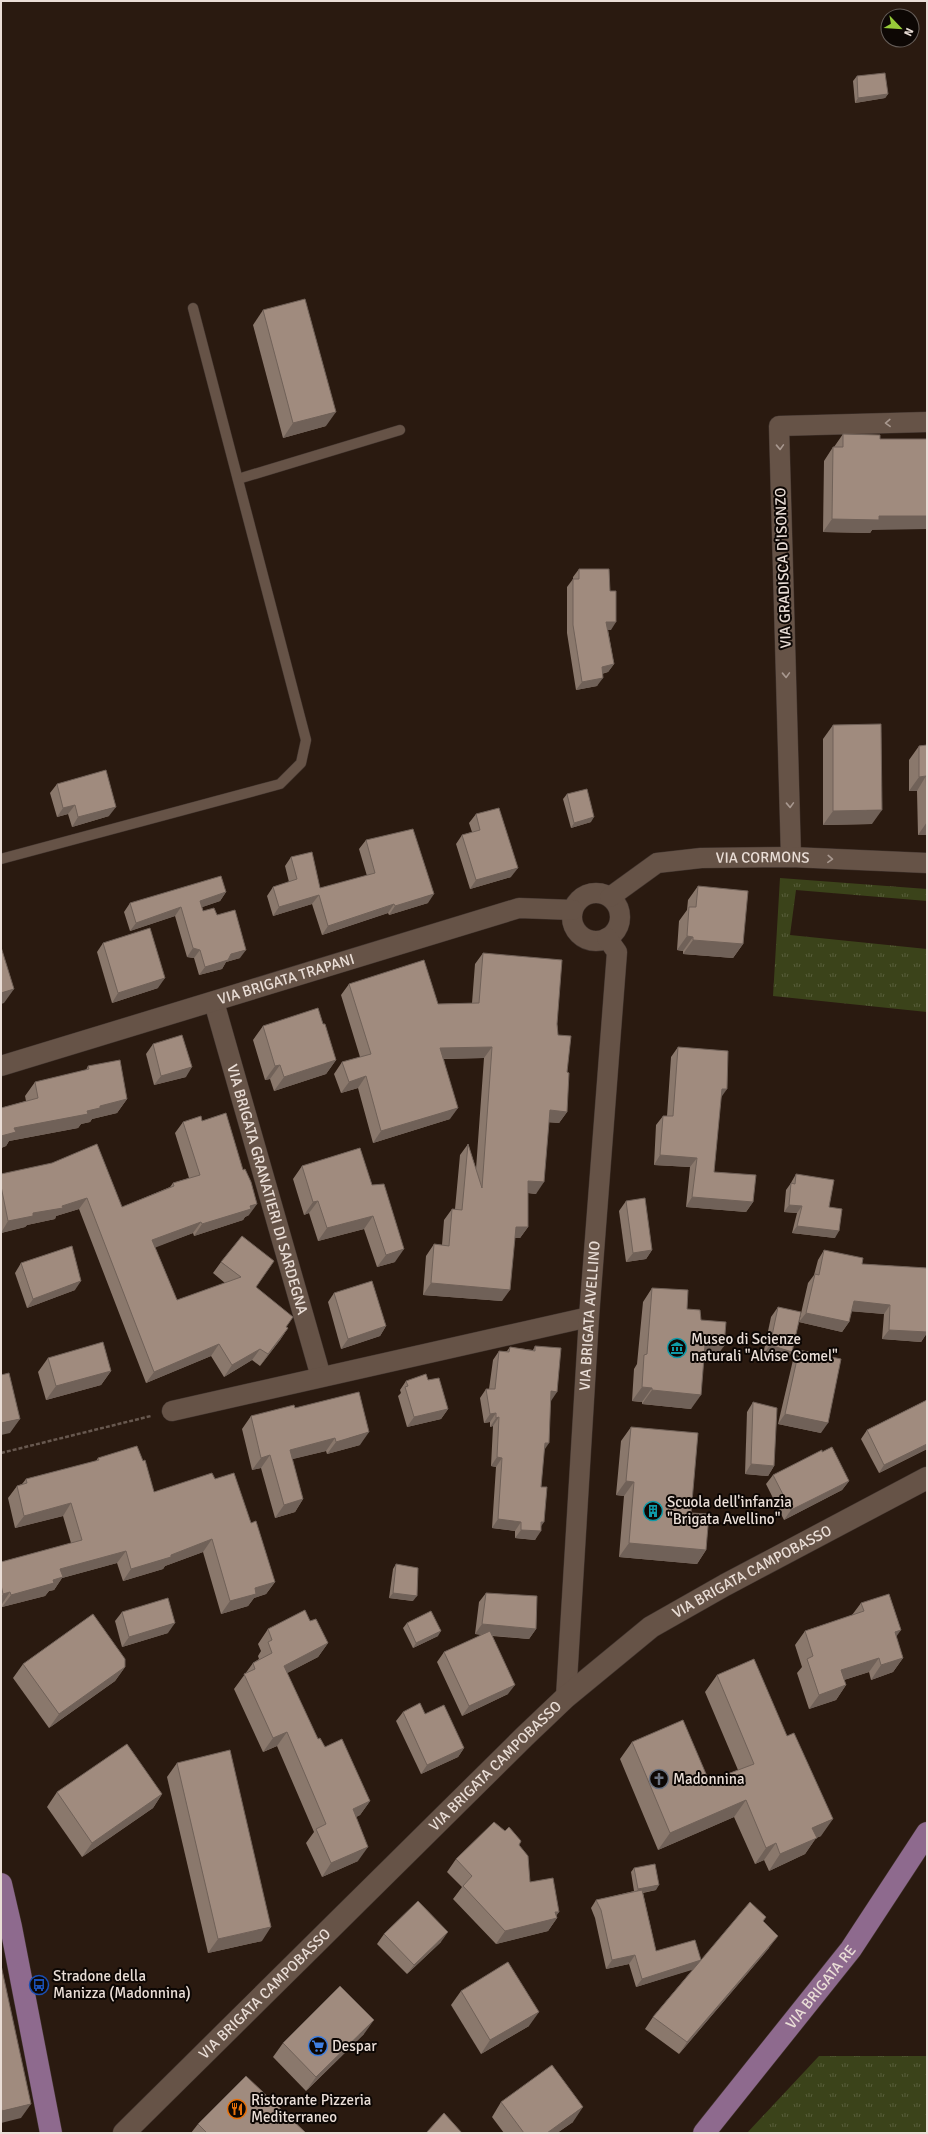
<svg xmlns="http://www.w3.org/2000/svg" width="928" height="2134" font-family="Signika,sans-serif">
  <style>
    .grass { fill: url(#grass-tufts) }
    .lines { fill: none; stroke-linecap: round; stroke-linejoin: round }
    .lane-casing { stroke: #42352f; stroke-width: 11 }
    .street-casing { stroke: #42352f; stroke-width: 21 }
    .secondary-casing { stroke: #42352f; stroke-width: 23 }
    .primary-casing { stroke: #42352f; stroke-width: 23 }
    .path { stroke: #67584f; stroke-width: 2.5; stroke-dasharray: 4 2; stroke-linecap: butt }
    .lane { stroke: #665347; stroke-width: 10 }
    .street { stroke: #665347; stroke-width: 20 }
    .secondary { stroke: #665347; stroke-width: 22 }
    .primary { stroke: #8e6a8e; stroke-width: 22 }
    .wall { fill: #8a786c }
    .shaded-wall { fill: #706158 }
    .building { fill: #a08b7e; stroke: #706158 }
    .oneway { stroke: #a8988f }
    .labels { text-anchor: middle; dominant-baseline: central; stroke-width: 4; stroke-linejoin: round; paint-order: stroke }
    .street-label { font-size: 15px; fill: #eaded7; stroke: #0d0704 }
    .poi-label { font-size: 15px; fill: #eaded7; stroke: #0d0704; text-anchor: start }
  </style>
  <defs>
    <pattern id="grass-tufts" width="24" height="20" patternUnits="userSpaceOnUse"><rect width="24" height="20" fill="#3b431a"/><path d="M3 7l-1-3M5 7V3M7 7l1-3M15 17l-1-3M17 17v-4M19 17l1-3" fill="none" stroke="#585e3b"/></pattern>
  </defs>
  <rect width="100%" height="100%" fill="#2a1a10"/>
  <!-- grass -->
  <g class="grass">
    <polygon points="780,878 927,889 927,901 796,890 790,935 927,949 927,1012 773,996"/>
    <polygon points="819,2056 927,2056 927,2133 747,2133"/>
  </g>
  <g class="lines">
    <!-- lane casing -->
    <g class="lane-casing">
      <g id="lane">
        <polyline points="238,479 400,430"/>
        <polyline points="1,859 280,784 301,763 306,740 193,308"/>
      </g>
    </g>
    <!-- street casing -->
    <g class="street-casing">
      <g id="street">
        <polyline points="791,857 779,426 927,422"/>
        <circle cx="596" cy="917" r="24"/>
        <path id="s1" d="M610,897L657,863L701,858L791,857L927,863"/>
        <path id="s2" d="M214,1002L321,1377"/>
        <path id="s3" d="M1,1066L519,908L573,910"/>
        <polyline points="172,1411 589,1317"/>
        <path id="s4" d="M566,1697L589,1317L617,952L607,938"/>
      </g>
    </g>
    <!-- secondary casing -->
    <g class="secondary-casing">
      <g id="secondary">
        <path id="s5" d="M124,2133L524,1737L566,1697L651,1627L725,1585L927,1478"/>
      </g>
    </g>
    <!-- primary casing -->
    <g class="primary-casing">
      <g id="primary">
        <polyline points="1,1884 11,1927 51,2133"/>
        <path id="s6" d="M704,2133L851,1949L927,1833"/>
      </g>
    </g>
    <!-- path -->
    <polyline class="path" points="1,1453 151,1416"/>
    <!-- lane -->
    <use href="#lane" class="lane"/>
    <!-- street -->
    <use href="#street" class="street"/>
    <!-- secondary -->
    <use href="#secondary" class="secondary"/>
    <!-- primary -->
    <use href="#primary" class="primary"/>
  </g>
  <!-- wall -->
  <g class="wall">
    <polygon points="857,76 888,94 885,98 855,103 853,81"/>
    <polygon points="263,310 326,426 283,438 253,325"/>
    <polygon points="843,434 872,530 870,533 823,532 824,461 833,447 834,447"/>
    <polygon points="579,569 611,630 608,630 614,664 608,672 602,674 597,686 576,690 567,633 567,587 573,579 573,577"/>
    <polygon points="833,725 872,824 823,825 823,739"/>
    <polygon points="927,745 927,835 918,835 917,791 909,791 909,760 919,746"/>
    <polygon points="57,784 109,816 72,827 68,814 57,817 50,793"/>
    <polygon points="567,794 591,822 571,828 563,799"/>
    <polygon points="476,814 511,877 470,889 456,844 462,835 472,832 469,823"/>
    <polygon points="366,840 428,903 389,915 388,913 322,935 312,904 273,916 267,896 273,887 289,882 285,866 291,857 320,888 367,876 359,849"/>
    <polygon points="698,886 743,944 733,958 683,954 683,951 677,950 679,921 687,910 688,900"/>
    <polygon points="226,892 220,901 202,907 203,911 217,915 240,958 226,962 222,969 199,975 194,958 187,957 175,916 130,931 124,912 130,903"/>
    <polygon points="103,943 158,988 112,1003 97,952"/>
    <polygon points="483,953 557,1024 558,1035 567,1072 567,1112 559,1123 549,1122 536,1194 528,1193 528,1227 520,1238 515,1238 502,1301 423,1295 426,1256 434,1244 442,1245 444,1220 452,1209 455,1209 460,1155 468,1144 476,1169 484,1058 444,1059 450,1119 373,1143 358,1088 341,1093 334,1074 342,1062 360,1057 341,995 349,984 438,1004 472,1003 475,964"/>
    <polygon points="323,1024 336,1060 326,1074 274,1091 270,1079 265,1080 253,1040 263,1026"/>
    <polygon points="153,1044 186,1077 154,1085 146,1054"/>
    <polygon points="678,1047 721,1097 714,1172 753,1202 746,1212 686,1207 690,1167 654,1165 656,1125 663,1116 667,1116 671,1057"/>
    <polygon points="88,1066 127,1099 117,1113 92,1119 90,1122 81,1124 78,1128 9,1141 6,1146 1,1148 1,1108 26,1101 25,1096 35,1082 86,1070"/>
    <polygon points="202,1121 249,1215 245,1217 243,1220 194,1236 193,1233 155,1247 177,1300 225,1283 213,1273 221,1262 256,1287 286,1327 288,1328 280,1340 260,1366 252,1360 224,1377 211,1356 146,1383 79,1209 56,1216 55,1219 27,1225 25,1227 1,1233 1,1174 122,1207 170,1187 173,1183 189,1178 175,1133 183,1122"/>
    <polygon points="360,1148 395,1262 377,1267 364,1229 318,1241 309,1213 304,1215 293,1179 302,1166"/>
    <polygon points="796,1174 829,1207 835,1238 792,1233 797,1213 784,1212 786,1190 791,1183 792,1181"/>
    <polygon points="626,1201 652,1250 646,1259 626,1262 619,1211"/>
    <polygon points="824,1250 862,1264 927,1268 927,1333 921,1342 882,1339 884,1314 851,1311 849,1322 842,1332 799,1322 808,1283 814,1275 818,1260"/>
    <polygon points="21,1263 75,1290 27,1308 15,1273"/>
    <polygon points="652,1288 701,1320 714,1360 704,1360 691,1409 642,1404 642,1402 632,1401 634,1369 637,1364 643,1302"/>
    <polygon points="334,1293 386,1326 380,1336 341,1349 328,1302"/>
    <polygon points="778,1307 785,1362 763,1355 771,1317"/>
    <polygon points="535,1346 551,1401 544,1451 541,1487 541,1527 535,1540 515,1538 515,1531 492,1528 496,1467 491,1466 493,1426 490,1427 490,1422 484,1423 480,1398 486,1389 489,1389 493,1360 499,1351 507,1351 510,1347 533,1350"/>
    <polygon points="799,1350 821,1433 778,1424 793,1360"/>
    <polygon points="48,1358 111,1371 101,1385 46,1400 38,1372"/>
    <polygon points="428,1380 448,1409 441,1419 407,1427 398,1396 401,1393 400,1390 406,1381"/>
    <polygon points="927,1400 927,1449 879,1473 861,1439 867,1430"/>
    <polygon points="753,1402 774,1466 768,1476 745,1474 747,1412"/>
    <polygon points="295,1408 360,1445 327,1454 326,1451 292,1459 303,1499 295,1512 275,1518 261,1468 252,1470 242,1429 251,1416"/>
    <polygon points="631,1427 691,1513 706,1550 697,1564 619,1557 624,1496 616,1495 621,1441"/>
    <polygon points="822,1452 849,1481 842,1490 784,1520 766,1484 773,1475"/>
    <polygon points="98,1458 143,1461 154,1492 215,1479 251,1523 275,1582 266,1594 254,1598 248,1606 221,1614 203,1552 165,1566 163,1569 123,1581 117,1563 62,1578 54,1590 49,1591 45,1596 2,1607 2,1604 1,1604 1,1562 71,1543 63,1516 15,1528 8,1498 17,1486 22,1484 26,1479 96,1461"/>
    <polygon points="396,1564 413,1601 389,1598 393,1569"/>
    <polygon points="486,1593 536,1629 529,1639 492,1636 508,1694 462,1716 437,1662 444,1652 482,1635 475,1634 479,1602"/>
    <polygon points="861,1603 896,1637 903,1658 893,1672 871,1680 869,1672 844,1680 846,1685 836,1700 809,1709 797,1673 802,1667 795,1645 805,1631 852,1615"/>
    <polygon points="122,1612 168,1633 122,1647 115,1621"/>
    <polygon points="310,1621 328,1643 318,1657 287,1673 318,1739 370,1801 360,1815 356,1817 358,1861 322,1877 306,1843 314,1832 277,1746 263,1752 234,1689 253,1663 259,1659 258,1656 261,1651 258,1644 268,1629"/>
    <polygon points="407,1623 438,1636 413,1648 403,1628"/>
    <polygon points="23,1664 125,1667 115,1681 49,1728 13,1678"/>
    <polygon points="717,1675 821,1836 816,1838 805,1854 769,1871 764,1860 755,1864 734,1817 658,1850 620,1759 632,1742 709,1781 738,1770 705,1692"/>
    <polygon points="403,1712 425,1714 464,1748 458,1757 421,1774 396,1721"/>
    <polygon points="177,1763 262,1941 208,1953 167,1777"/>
    <polygon points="57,1792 162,1794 153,1808 82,1857 47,1807"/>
    <polygon points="505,1831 519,1845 530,1882 559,1912 556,1915 557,1918 548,1931 496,1944 453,1899 462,1887 447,1872 456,1859"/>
    <polygon points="634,1868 656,1890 643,1893 656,1951 701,1960 766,1917 763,1921 769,1948 679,2054 645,2029 653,2017 693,1969 636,1987 629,1964 606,1969 595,1918 591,1908 596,1900 634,1891 631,1872"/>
    <polygon points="384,1934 441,1942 407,1974 377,1944"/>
    <polygon points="461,1991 529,2026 481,2054 451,2005"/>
    <polygon points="364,2034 306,2091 273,2057 283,2043"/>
    <polygon points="501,2102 573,2122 557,2133 504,2133 492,2117"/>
    <polygon points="198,2124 306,2133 191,2133"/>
  </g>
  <!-- shaded-wall -->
  <g class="shaded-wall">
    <polygon points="888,94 885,98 855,103 858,98"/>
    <polygon points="336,412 326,426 283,438 293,423"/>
    <polygon points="879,516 927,516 927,529 872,530 870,533 823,532 832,519"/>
    <polygon points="606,622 616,622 611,630 600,630"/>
    <polygon points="614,664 608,672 596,675 602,667"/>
    <polygon points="603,678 597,686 576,690 582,682"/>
    <polygon points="926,776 917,791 909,791 919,777"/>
    <polygon points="75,805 68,814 57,817 63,808"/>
    <polygon points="116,807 109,816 72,827 78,817"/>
    <polygon points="882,810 872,824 823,825 833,811"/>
    <polygon points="594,817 591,822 571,828 574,823"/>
    <polygon points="927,822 927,835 918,835"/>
    <polygon points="518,868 511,877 470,889 476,880"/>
    <polygon points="226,892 220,901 194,910 200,901"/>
    <polygon points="434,894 428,903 389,915 395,906"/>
    <polygon points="319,895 312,904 273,916 279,907"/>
    <polygon points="394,904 388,913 322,935 328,926"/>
    <polygon points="181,907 175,916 130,931 136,923"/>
    <polygon points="687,936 693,937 683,951 677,950"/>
    <polygon points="693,940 743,944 733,958 683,954"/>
    <polygon points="193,948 200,950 194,958 187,957"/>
    <polygon points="246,950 240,958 226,962 222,969 199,975 205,967 231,954"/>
    <polygon points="165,978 158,988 112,1003 118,993"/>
    <polygon points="14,989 4,1003 1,1004 1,993"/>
    <polygon points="492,1047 484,1058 432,1059 440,1048"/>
    <polygon points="336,1060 326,1074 274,1091 284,1077"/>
    <polygon points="280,1065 270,1079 265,1080 275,1066"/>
    <polygon points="192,1067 186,1077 154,1085 161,1076"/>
    <polygon points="366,1076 358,1088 341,1093 349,1082"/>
    <polygon points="722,1089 727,1089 720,1099"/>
    <polygon points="127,1099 117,1113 92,1119 90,1122 81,1124 78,1128 9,1141 6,1146 1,1148 1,1136 14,1128 87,1111 100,1106"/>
    <polygon points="458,1108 450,1119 373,1143 381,1131"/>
    <polygon points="550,1110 567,1112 559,1123 542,1122"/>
    <polygon points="660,1155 697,1158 690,1167 654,1165"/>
    <polygon points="528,1181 544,1182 536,1194 520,1192"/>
    <polygon points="692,1197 753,1202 746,1212 686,1207"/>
    <polygon points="87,1198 79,1209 56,1216 55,1219 27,1225 25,1227 1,1233 8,1221 33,1213 62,1206"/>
    <polygon points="318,1201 309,1213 304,1215 313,1202"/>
    <polygon points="257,1204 249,1215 245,1217 243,1220 194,1236 202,1224"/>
    <polygon points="789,1205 802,1206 797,1213 784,1212"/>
    <polygon points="373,1216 364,1229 318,1241 327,1228"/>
    <polygon points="201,1222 193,1233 144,1252 152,1240"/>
    <polygon points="797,1226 839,1231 835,1238 792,1233"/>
    <polygon points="516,1227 528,1227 520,1238 508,1238"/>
    <polygon points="404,1249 395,1262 377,1267 386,1255"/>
    <polygon points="652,1250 646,1259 626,1262 633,1253"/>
    <polygon points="81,1281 75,1290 27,1308 33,1299"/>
    <polygon points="431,1283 510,1290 502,1301 423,1295"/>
    <polygon points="854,1301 890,1305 884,1314 847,1311"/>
    <polygon points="806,1313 849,1322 842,1332 799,1322"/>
    <polygon points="386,1326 380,1336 341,1349 348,1339"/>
    <polygon points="288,1328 280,1340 260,1366 268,1354"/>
    <polygon points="889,1330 927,1332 927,1333 921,1342 882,1339"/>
    <polygon points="219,1344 211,1356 146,1383 154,1372"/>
    <polygon points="705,1345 724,1346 714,1360 695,1359"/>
    <polygon points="770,1345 792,1352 785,1362 763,1355"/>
    <polygon points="260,1349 252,1360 224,1377 232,1365"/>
    <polygon points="111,1371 101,1385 46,1400 56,1386"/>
    <polygon points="642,1387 652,1388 642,1402 632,1401"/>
    <polygon points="652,1390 701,1395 691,1409 642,1404"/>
    <polygon points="551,1391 557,1392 551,1401 545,1400"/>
    <polygon points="448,1409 441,1419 407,1427 414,1417"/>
    <polygon points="496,1413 490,1422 484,1423 490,1414"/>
    <polygon points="785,1414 828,1423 821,1433 778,1424"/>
    <polygon points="499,1417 493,1426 490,1427 496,1418"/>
    <polygon points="20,1419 10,1433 1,1435 1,1423"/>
    <polygon points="369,1432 360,1445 327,1454 336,1442"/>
    <polygon points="335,1438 326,1451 281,1462 290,1450"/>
    <polygon points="545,1443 549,1443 543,1452"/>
    <polygon points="927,1444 927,1449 879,1473 884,1465"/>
    <polygon points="270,1455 261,1468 252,1470 261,1458"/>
    <polygon points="497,1457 502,1458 496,1467 491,1466"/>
    <polygon points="751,1464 774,1466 768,1476 745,1474"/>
    <polygon points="626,1481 634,1482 624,1496 616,1495"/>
    <polygon points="849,1481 842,1490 784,1520 791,1510"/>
    <polygon points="303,1499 295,1512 275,1518 284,1505"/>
    <polygon points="71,1503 63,1516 15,1528 24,1516"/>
    <polygon points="498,1519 521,1522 515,1531 492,1528"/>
    <polygon points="541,1522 544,1522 538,1531 541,1531 535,1540 515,1538 521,1530"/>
    <polygon points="212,1539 203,1552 165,1566 163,1569 123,1581 131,1569 171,1555"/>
    <polygon points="629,1543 706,1550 697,1564 619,1557"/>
    <polygon points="126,1551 117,1563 62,1578 54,1590 49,1591 45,1596 2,1607 11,1595 60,1569"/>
    <polygon points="275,1582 266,1594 254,1598 248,1606 221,1614 230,1601 255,1588"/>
    <polygon points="10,1592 2,1604 1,1604 1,1597 3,1594"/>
    <polygon points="393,1593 417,1596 413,1601 389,1598"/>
    <polygon points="175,1623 168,1633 122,1647 129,1637"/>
    <polygon points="482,1624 536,1629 529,1639 475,1634"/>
    <polygon points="901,1630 891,1644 895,1632"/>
    <polygon points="441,1631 438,1636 413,1648 416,1643"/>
    <polygon points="328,1643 318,1657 274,1680 284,1666"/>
    <polygon points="879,1658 869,1672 831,1684 841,1670"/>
    <polygon points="903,1658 893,1672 871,1680 881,1665"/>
    <polygon points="125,1667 115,1681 49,1728 59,1714"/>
    <polygon points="515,1685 508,1694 462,1716 469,1706"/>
    <polygon points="846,1685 836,1700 809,1709 819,1695"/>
    <polygon points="287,1732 277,1746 263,1752 273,1738"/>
    <polygon points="464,1748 458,1757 421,1774 427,1765"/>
    <polygon points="162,1794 153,1808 82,1857 92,1843"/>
    <polygon points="746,1800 734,1817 658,1850 670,1833"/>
    <polygon points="370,1801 360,1815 343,1824 353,1809"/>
    <polygon points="833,1819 821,1836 816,1838 805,1854 769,1871 780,1854 812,1828"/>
    <polygon points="776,1843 764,1860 755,1864 766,1848"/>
    <polygon points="368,1847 358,1861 322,1877 331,1863"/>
    <polygon points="659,1885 656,1890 635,1894 638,1889"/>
    <polygon points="555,1912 559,1912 554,1919 557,1918 548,1931 496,1944 505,1931"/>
    <polygon points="271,1927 262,1941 208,1953 218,1939"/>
    <polygon points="448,1932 441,1942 407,1974 414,1965"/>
    <polygon points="778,1936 769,1948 679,2054 687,2042"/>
    <polygon points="635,1955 629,1964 606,1969 612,1960"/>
    <polygon points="701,1960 695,1969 636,1987 642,1979"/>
    <polygon points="539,2012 529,2026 481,2054 490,2040"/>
    <polygon points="374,2020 364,2034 306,2091 316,2077"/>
    <polygon points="31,2104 21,2118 1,2123 1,2113 2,2111"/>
    <polygon points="583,2107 573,2122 557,2133 547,2133"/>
  </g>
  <!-- building -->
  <g class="building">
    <polygon points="885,73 888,94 858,98 857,76"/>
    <polygon points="305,299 336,412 293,423 263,310"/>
    <polygon points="843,434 880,435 880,439 927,439 927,516 879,516 879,520 832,519 833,447 843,447"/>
    <polygon points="579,569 609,569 610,591 616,591 616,622 606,622 614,664 602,667 603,678 582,682 573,625 573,579 579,579"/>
    <polygon points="881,724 882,810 833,811 833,725"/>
    <polygon points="927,745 927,797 926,776 919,777 919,746"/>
    <polygon points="106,770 116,807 78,817 75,805 63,808 57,784"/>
    <polygon points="587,789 594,817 574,823 567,794"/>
    <polygon points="499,808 518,868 476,880 462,835 480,830 476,814"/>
    <polygon points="413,829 434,894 395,906 394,904 328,926 319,895 279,907 273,887 297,879 291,857 312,852 320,888 375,873 366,840"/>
    <polygon points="221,876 226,892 200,901 203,911 214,908 217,915 235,910 246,950 231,954 228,960 205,967 200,950 193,948 181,907 136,923 130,903"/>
    <polygon points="698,886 748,891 743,944 693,940 693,937 687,936 689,907 696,907"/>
    <polygon points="150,928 165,978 118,993 103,943"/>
    <polygon points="1,947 14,989 1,993"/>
    <polygon points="483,953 562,960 557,1024 558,1035 571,1036 567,1072 569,1073 567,1112 550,1110 544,1182 528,1181 528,1227 516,1227 510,1290 431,1283 434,1244 449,1246 452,1209 462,1210 468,1144 482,1188 492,1047 440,1048 458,1108 381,1131 366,1076 349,1082 342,1062 371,1054 349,984 424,960 438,1004 479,1003"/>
    <polygon points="318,1008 323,1024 325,1024 336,1060 284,1077 280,1065 275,1066 263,1026"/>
    <polygon points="182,1035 192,1067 161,1076 153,1044"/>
    <polygon points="678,1047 728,1051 727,1089 722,1089 714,1172 756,1175 753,1202 692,1197 697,1158 660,1155 663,1116 673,1116"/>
    <polygon points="120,1060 127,1099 100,1106 100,1108 87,1111 88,1114 14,1128 16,1132 1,1136 1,1108 38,1098 35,1082 89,1069 88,1066"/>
    <polygon points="226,1113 243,1170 245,1169 251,1182 257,1204 250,1206 251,1209 202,1224 201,1222 152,1240 177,1300 241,1277 221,1262 242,1236 274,1261 256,1287 293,1317 286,1327 288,1328 268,1354 260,1349 232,1365 219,1344 154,1372 87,1198 62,1206 63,1208 33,1213 33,1216 8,1221 1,1186 1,1174 52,1163 97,1144 122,1207 174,1186 173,1183 200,1175 183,1122 201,1116 202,1121"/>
    <polygon points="360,1148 372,1185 384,1184 404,1249 386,1255 373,1216 327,1228 318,1201 313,1202 302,1166"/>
    <polygon points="796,1174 834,1180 829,1207 842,1209 839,1231 797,1226 802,1206 789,1205 791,1183 795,1184"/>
    <polygon points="645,1198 652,1250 633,1253 626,1201"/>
    <polygon points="72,1246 81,1281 33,1299 21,1263"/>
    <polygon points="824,1250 863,1258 862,1264 927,1268 927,1332 889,1330 890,1305 854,1301 849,1322 806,1313 815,1274 819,1275"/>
    <polygon points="372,1281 386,1326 348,1339 334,1293"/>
    <polygon points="652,1288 688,1290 687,1309 700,1310 701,1320 726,1322 724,1346 705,1345 701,1395 652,1390 652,1388 642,1387 644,1355 647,1354"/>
    <polygon points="778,1307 801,1312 792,1352 770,1345"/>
    <polygon points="103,1342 111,1371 56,1386 48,1358"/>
    <polygon points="535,1346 561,1348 557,1392 551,1391 549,1443 545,1443 541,1487 547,1487 544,1522 541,1522 541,1531 521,1530 521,1522 498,1519 502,1458 497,1457 499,1417 496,1418 496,1413 490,1414 486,1389 495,1389 499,1351 509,1352 510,1347 535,1351"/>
    <polygon points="799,1350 841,1359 828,1423 785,1414"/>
    <polygon points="9,1373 20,1419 1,1423 1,1375"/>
    <polygon points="426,1374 428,1380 439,1378 448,1409 414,1417 405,1387 408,1386 406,1381"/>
    <polygon points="359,1392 369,1432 336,1442 335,1438 290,1450 303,1499 284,1505 270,1455 261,1458 251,1416 294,1405 295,1408"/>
    <polygon points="927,1400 927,1444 884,1465 867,1430"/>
    <polygon points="753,1402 777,1408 774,1466 751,1464"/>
    <polygon points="631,1427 698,1433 691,1513 709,1514 706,1550 629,1543 634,1482 626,1481"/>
    <polygon points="137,1446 143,1461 145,1460 154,1492 212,1473 215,1479 234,1473 251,1523 256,1521 275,1582 255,1588 256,1594 230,1601 212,1539 171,1555 171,1557 131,1569 126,1551 60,1569 63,1577 53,1580 54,1583 11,1595 10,1592 3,1594 1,1585 1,1562 82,1540 71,1503 24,1516 17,1486 27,1483 26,1479 99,1460 98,1458"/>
    <polygon points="832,1447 849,1481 791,1510 773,1475 822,1450 822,1452"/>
    <polygon points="396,1564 418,1568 417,1596 393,1593"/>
    <polygon points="486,1593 537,1596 536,1629 482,1624"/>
    <polygon points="889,1594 901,1630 895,1632 903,1658 881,1665 879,1658 841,1670 846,1685 819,1695 807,1659 813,1656 805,1631 864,1611 861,1603"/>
    <polygon points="168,1598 175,1623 129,1637 122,1612"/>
    <polygon points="305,1610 310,1621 316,1619 328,1643 284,1666 318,1739 320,1738 325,1747 342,1739 370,1801 353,1809 368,1847 331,1863 316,1829 326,1824 287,1732 273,1738 244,1674 255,1669 253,1663 272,1653 268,1642 272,1640 268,1629"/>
    <polygon points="431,1611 441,1631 416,1643 407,1623"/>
    <polygon points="93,1614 125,1659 125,1667 59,1714 23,1664"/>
    <polygon points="490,1631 515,1685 469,1706 444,1652"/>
    <polygon points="754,1659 787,1736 794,1733 833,1819 812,1828 817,1838 780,1854 776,1843 766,1848 746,1800 670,1833 632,1742 683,1720 709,1781 754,1764 717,1675"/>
    <polygon points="420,1703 425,1714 444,1705 464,1748 427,1765 403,1712"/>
    <polygon points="127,1744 162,1794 92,1843 57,1792"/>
    <polygon points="230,1750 271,1927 218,1939 177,1763"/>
    <polygon points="494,1822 505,1831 509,1827 521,1841 519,1845 528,1856 530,1882 553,1878 559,1912 555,1912 557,1918 505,1931 463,1886 472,1876 456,1859"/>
    <polygon points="655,1864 659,1885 638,1889 634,1868"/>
    <polygon points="642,1890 656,1951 695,1940 701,1960 642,1979 635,1955 612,1960 601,1910 596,1900"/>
    <polygon points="418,1901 448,1932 414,1965 384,1934"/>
    <polygon points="750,1902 766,1917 763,1921 778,1936 687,2042 653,2017"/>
    <polygon points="508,1962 539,2012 490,2040 461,1991"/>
    <polygon points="1,1965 31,2104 2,2111 1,2107"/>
    <polygon points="340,1986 374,2020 316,2077 283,2043"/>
    <polygon points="552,2065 583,2107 547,2133 524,2133 501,2102"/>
    <polygon points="246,2076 306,2133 207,2133 198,2124"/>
    <polygon points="444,2113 462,2133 428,2133 427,2132"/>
  </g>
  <!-- one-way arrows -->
  <defs><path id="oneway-chevron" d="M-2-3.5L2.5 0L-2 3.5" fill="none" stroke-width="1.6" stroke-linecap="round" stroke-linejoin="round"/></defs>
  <g class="oneway">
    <use href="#oneway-chevron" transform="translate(888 423) rotate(178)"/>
    <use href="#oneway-chevron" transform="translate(780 447) rotate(88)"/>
    <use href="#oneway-chevron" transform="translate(786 675) rotate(88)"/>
    <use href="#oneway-chevron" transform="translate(790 805) rotate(88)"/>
    <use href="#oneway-chevron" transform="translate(830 859) rotate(3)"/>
  </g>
  <!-- icons -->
  <defs>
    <g id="museum-ring" transform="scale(1)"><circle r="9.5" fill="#0d0704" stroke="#0f9aa8" stroke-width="1.5"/><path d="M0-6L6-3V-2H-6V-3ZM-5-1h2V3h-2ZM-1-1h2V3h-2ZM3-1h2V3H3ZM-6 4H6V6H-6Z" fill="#0f9aa8"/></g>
    <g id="building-ring" transform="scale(1)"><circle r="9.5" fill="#0d0704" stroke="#0f9aa8" stroke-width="1.5"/><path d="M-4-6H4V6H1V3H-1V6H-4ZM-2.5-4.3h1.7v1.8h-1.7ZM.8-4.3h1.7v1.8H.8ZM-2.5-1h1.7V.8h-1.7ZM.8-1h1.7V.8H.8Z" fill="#0f9aa8"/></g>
    <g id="church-ring" transform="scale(1)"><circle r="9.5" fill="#0d0704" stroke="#6b7280" stroke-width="1.5"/><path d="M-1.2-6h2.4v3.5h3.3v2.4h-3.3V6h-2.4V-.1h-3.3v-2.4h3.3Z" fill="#6b7280"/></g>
    <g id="bus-ring" transform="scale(1)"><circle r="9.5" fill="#0d0704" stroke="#1a4fb4" stroke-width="1.5"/><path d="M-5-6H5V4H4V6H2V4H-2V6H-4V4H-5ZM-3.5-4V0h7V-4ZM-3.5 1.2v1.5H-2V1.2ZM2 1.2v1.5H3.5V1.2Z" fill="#1a4fb4"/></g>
    <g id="supermarket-ring" transform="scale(1)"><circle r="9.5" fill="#0d0704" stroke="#3f7fe0" stroke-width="1.5"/><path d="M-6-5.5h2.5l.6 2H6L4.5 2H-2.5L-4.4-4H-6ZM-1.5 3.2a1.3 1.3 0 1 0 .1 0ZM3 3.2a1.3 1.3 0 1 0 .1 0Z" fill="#3f7fe0"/></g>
    <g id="restaurant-ring" transform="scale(1)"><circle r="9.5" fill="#0d0704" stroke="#e8710a" stroke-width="1.5"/><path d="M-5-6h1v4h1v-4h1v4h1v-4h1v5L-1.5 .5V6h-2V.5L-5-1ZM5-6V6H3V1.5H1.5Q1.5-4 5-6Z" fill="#e8710a"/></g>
  </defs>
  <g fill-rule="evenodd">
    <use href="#museum-ring" x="677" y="1348"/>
    <use href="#building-ring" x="653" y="1511"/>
    <use href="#church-ring" x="659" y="1779"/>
    <use href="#bus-ring" x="39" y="1985"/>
    <use href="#supermarket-ring" x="318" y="2046"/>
    <use href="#restaurant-ring" x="237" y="2109"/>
  </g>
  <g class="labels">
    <!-- street labels -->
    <g class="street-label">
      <text transform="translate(783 568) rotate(-92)">VIA GRADISCA D'ISONZO</text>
      <text stroke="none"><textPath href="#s1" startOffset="164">VIA CORMONS</textPath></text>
      <text stroke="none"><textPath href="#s3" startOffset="298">VIA BRIGATA TRAPANI</textPath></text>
      <text stroke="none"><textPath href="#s2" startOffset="195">VIA BRIGATA GRANATIERI DI SARDEGNA</textPath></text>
      <text stroke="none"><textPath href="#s4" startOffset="382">VIA BRIGATA AVELLINO</textPath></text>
      <text stroke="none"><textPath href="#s5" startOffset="846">VIA BRIGATA CAMPOBASSO</textPath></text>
      <text stroke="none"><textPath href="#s5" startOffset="522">VIA BRIGATA CAMPOBASSO</textPath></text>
      <text stroke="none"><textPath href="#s6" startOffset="187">VIA BRIGATA RE</textPath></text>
      <text stroke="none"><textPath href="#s5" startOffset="198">VIA BRIGATA CAMPOBASSO</textPath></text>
    </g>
    <!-- poi labels -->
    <g class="poi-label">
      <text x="691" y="1339">Museo di Scienze<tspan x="691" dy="17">naturali "Alvise Comel"</tspan></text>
      <text x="667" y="1502">Scuola dell'infanzia<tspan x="667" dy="17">"Brigata Avellino"</tspan></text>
      <text x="673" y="1779">Madonnina</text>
      <text x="53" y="1976">Stradone della<tspan x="53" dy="17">Manizza (Madonnina)</tspan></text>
      <text x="332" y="2046">Despar</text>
      <text x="251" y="2100">Ristorante Pizzeria<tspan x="251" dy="17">Mediterraneo</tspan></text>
    </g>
  </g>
  <!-- border -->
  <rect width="928" height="2134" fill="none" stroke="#eaded7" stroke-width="4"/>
  <!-- north arrow -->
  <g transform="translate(900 28) rotate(115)"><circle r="19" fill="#0d0704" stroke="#655d58"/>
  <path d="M0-3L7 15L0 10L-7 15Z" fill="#97cc39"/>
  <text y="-6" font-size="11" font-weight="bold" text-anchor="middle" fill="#eaded7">N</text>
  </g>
</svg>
